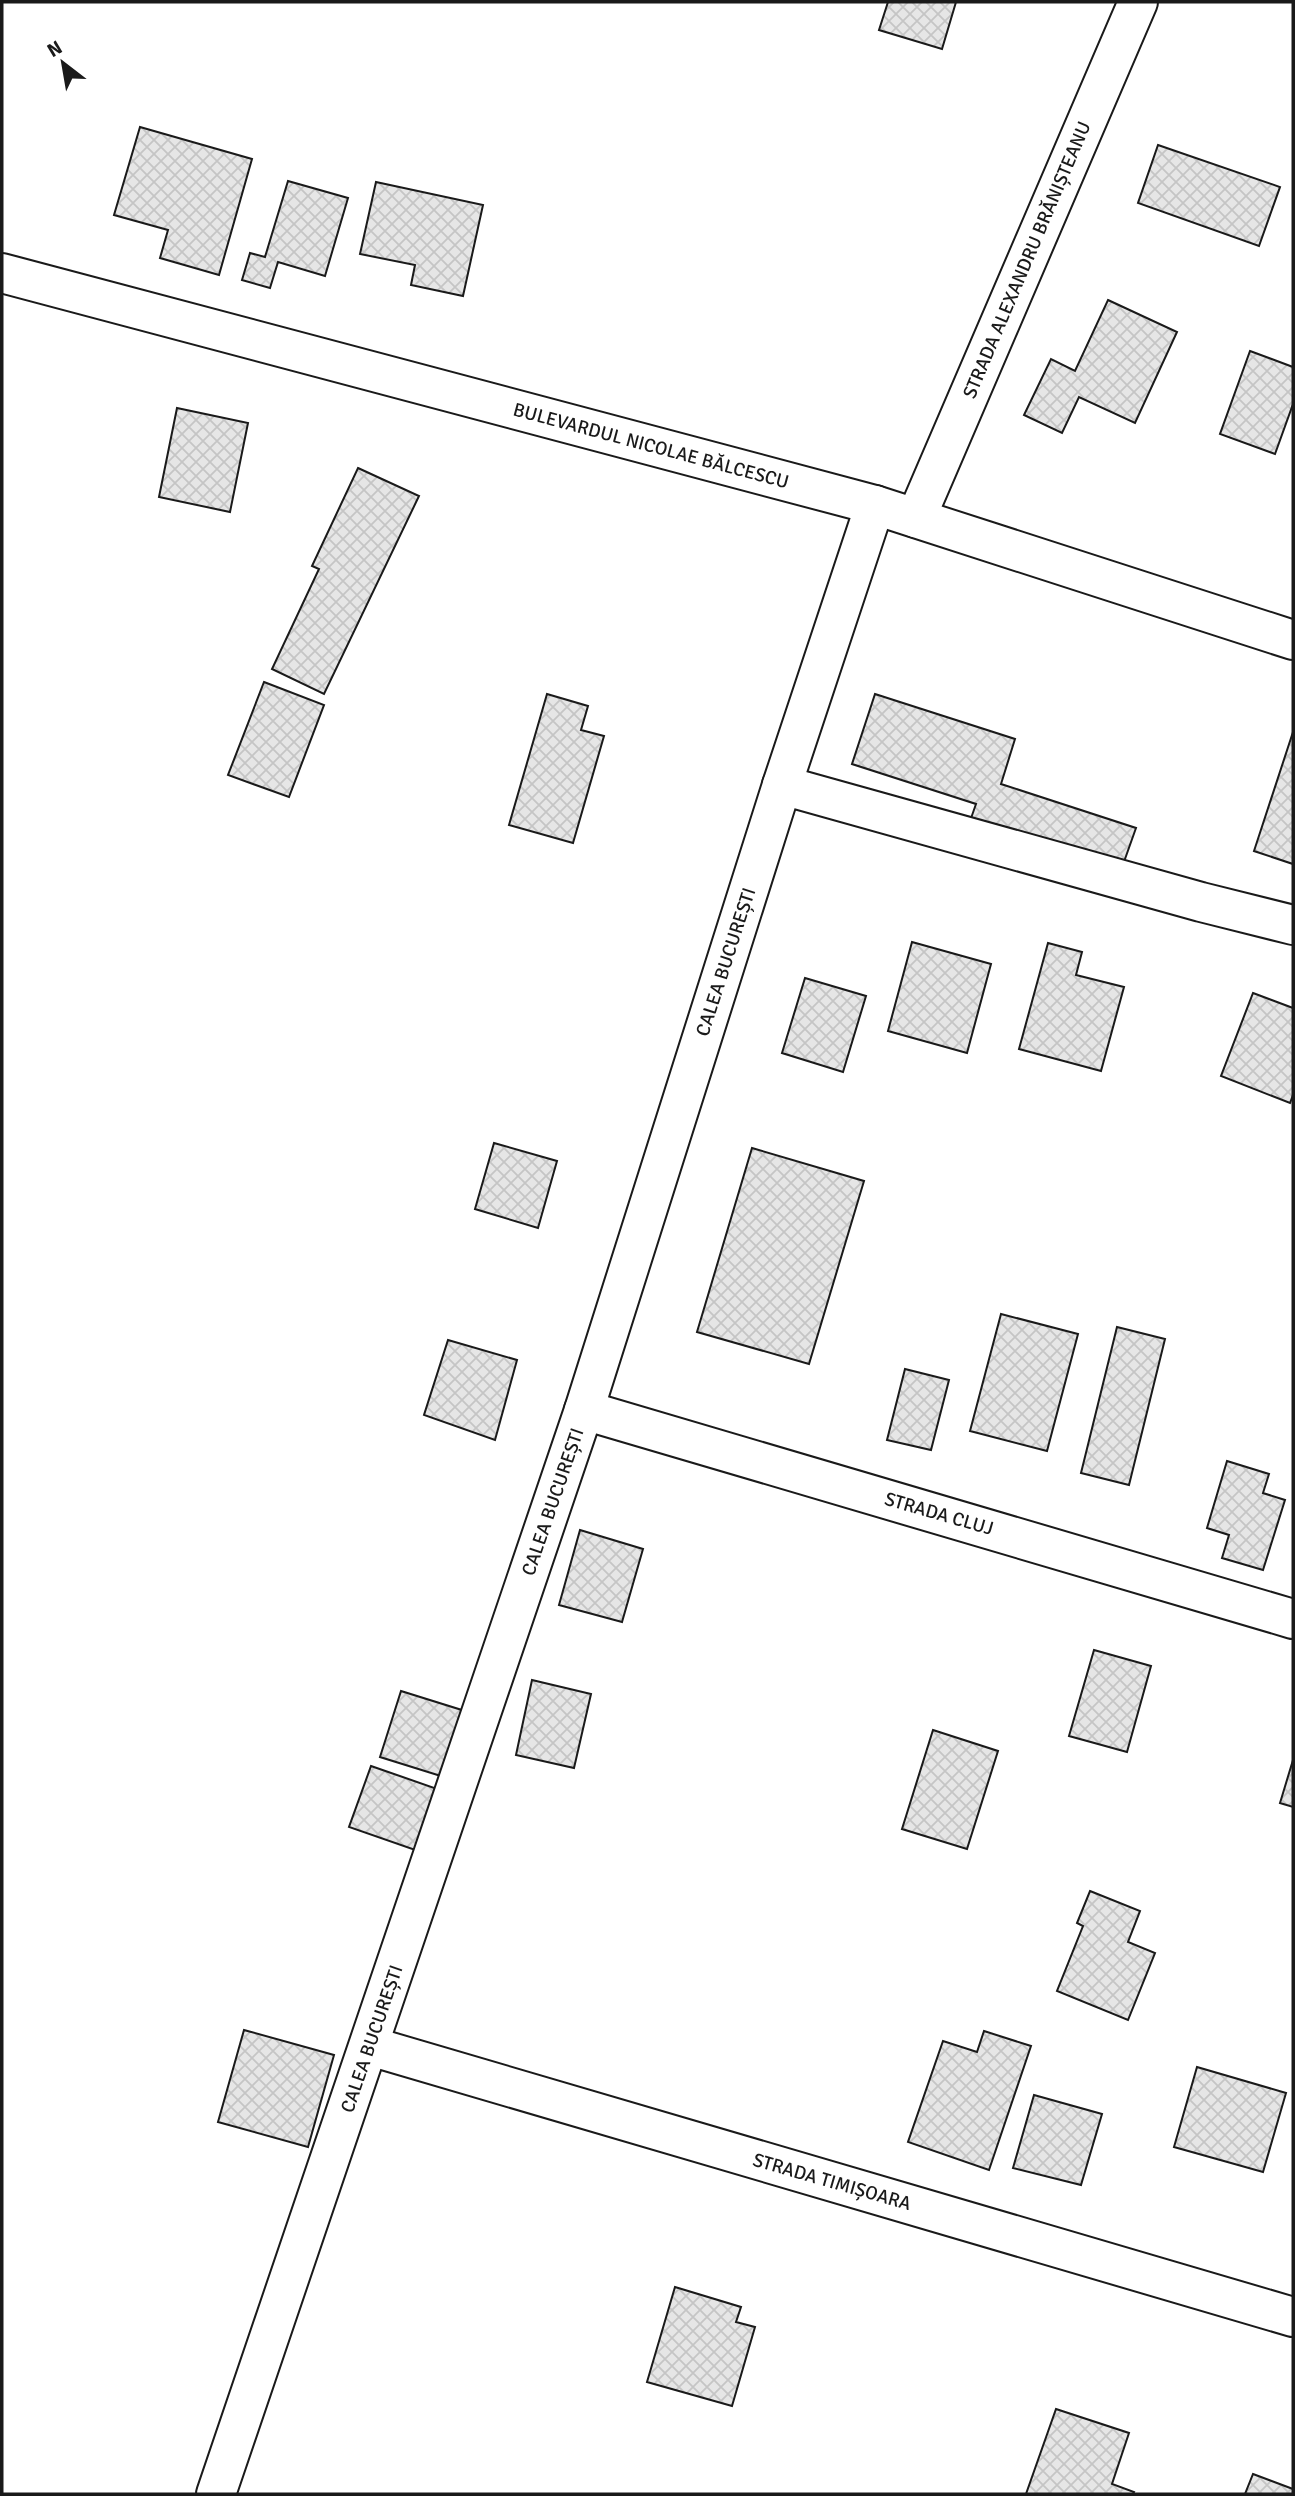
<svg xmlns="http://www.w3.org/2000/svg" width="1295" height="2496" font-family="Signika,sans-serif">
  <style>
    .building { fill: url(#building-cross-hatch); stroke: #1a1a1a; stroke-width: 2 }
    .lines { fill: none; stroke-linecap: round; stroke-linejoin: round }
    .minor-casing { stroke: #1a1a1a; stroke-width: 42 }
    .major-casing { stroke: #1a1a1a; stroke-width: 42 }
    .minor { stroke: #fff; stroke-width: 38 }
    .major { stroke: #fff; stroke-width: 38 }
    .labels { text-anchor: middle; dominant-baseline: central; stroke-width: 5; stroke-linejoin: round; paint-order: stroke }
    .street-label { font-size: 19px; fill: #1a1a1a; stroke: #fff }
  </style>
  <defs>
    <pattern id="building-cross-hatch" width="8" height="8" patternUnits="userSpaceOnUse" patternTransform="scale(1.75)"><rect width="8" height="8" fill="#e6e6e6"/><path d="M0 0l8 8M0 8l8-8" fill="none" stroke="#c5c5c5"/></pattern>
  </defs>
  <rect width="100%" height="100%" fill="#fff"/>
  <!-- building -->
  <g class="building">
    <polygon points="888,2 956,2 942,49 879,30"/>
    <polygon points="140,127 252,159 219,275 160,258 168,230 114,215"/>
    <polygon points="1158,145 1280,187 1259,246 1138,203"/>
    <polygon points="288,181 348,198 325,276 278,262 270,288 242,280 250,253 265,257"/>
    <polygon points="376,182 483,205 463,296 411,285 415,265 360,254"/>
    <polygon points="1108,300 1177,332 1135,423 1079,397 1062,433 1024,415 1051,359 1075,371"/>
    <polygon points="1250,351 1293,367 1293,404 1275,454 1220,434"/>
    <polygon points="177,408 248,423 230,512 159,497"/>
    <polygon points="358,468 419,496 324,694 272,669 319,569 312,566"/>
    <polygon points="264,682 324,705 289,797 228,775"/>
    <polygon points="547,694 588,706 581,730 604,736 573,843 509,825"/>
    <polygon points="875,694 1015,739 1001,784 1136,828 1120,873 969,824 976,804 852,764"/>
    <polygon points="1293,732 1293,864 1254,851"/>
    <polygon points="912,942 991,964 967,1053 888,1031"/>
    <polygon points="1048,943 1082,952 1076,975 1124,987 1101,1071 1019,1049"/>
    <polygon points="805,978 866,996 843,1072 782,1053"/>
    <polygon points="1253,993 1293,1008 1293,1095 1290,1103 1221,1076"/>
    <polygon points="494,1143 557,1161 538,1228 475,1209"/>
    <polygon points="752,1148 864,1181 809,1364 697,1332"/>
    <polygon points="1001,1314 1078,1334 1047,1451 970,1431"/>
    <polygon points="1117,1327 1165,1339 1129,1485 1081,1473"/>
    <polygon points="448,1340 517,1360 495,1440 424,1415"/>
    <polygon points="905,1369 949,1380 931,1450 887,1440"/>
    <polygon points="1227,1461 1269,1474 1263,1493 1285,1500 1263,1570 1222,1558 1229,1535 1207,1528"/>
    <polygon points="580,1530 643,1549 622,1622 559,1605"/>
    <polygon points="1094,1650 1151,1666 1127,1752 1069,1736"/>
    <polygon points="532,1680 591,1694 574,1768 516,1755"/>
    <polygon points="401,1691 465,1711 444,1777 380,1757"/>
    <polygon points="933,1730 998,1751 967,1849 902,1829"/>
    <polygon points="1293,1760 1293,1807 1280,1803"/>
    <polygon points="371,1766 443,1791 421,1852 349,1827"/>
    <polygon points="1090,1891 1140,1911 1128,1942 1155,1953 1128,2020 1057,1991 1083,1926 1077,1923"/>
    <polygon points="244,2030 334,2055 308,2147 218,2122"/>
    <polygon points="984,2031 1031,2046 989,2170 908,2142 943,2041 977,2052"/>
    <polygon points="1197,2067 1286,2093 1263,2172 1174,2147"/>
    <polygon points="1034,2095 1102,2114 1081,2185 1013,2168"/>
    <polygon points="675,2287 741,2307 736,2322 755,2327 732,2406 647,2382"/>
    <polygon points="1056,2409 1129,2433 1112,2484 1134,2492 1133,2494 1026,2494"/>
    <polygon points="1253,2474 1293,2489 1293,2494 1245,2494"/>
  </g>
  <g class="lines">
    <!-- minor casing -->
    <g class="minor-casing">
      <g id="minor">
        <polyline points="916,518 1138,2"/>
        <polyline points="782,785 1201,902 1293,925"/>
        <polyline points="584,1410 1293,1619"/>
        <polyline points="370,2046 1293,2317"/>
        <polyline points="216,2494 584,1410 782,785 875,505"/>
      </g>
    </g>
    <!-- major casing -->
    <g class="major-casing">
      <polyline id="major" points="2,273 875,505 1293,640"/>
    </g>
    <!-- minor -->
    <use href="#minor" class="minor"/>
    <!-- major -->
    <use href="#major" class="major"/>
  </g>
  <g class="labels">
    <!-- street labels -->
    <g class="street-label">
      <text transform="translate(1027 260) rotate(-67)">STRADA ALEXANDRU BRĂNIȘTEANU</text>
      <text transform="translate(651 446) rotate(15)">BULEVARDUL NICOLAE BĂLCESCU</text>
      <text transform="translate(726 962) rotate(-72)">CALEA BUCUREȘTI</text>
      <text transform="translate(553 1502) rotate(-71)">CALEA BUCUREȘTI</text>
      <text transform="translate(939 1514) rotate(16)">STRADA CLUJ</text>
      <text transform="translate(372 2039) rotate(-71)">CALEA BUCUREȘTI</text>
      <text transform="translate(832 2182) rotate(16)">STRADA TIMIȘOARA</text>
    </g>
  </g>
  <!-- border -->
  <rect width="1295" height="2496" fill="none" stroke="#1a1a1a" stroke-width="7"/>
  <!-- north arrow -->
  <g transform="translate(63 63) rotate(329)" stroke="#ffffff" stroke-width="5" paint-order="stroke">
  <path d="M0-5L12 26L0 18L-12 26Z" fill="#1a1a1a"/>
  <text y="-10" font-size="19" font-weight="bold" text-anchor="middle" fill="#1a1a1a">N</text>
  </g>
</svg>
